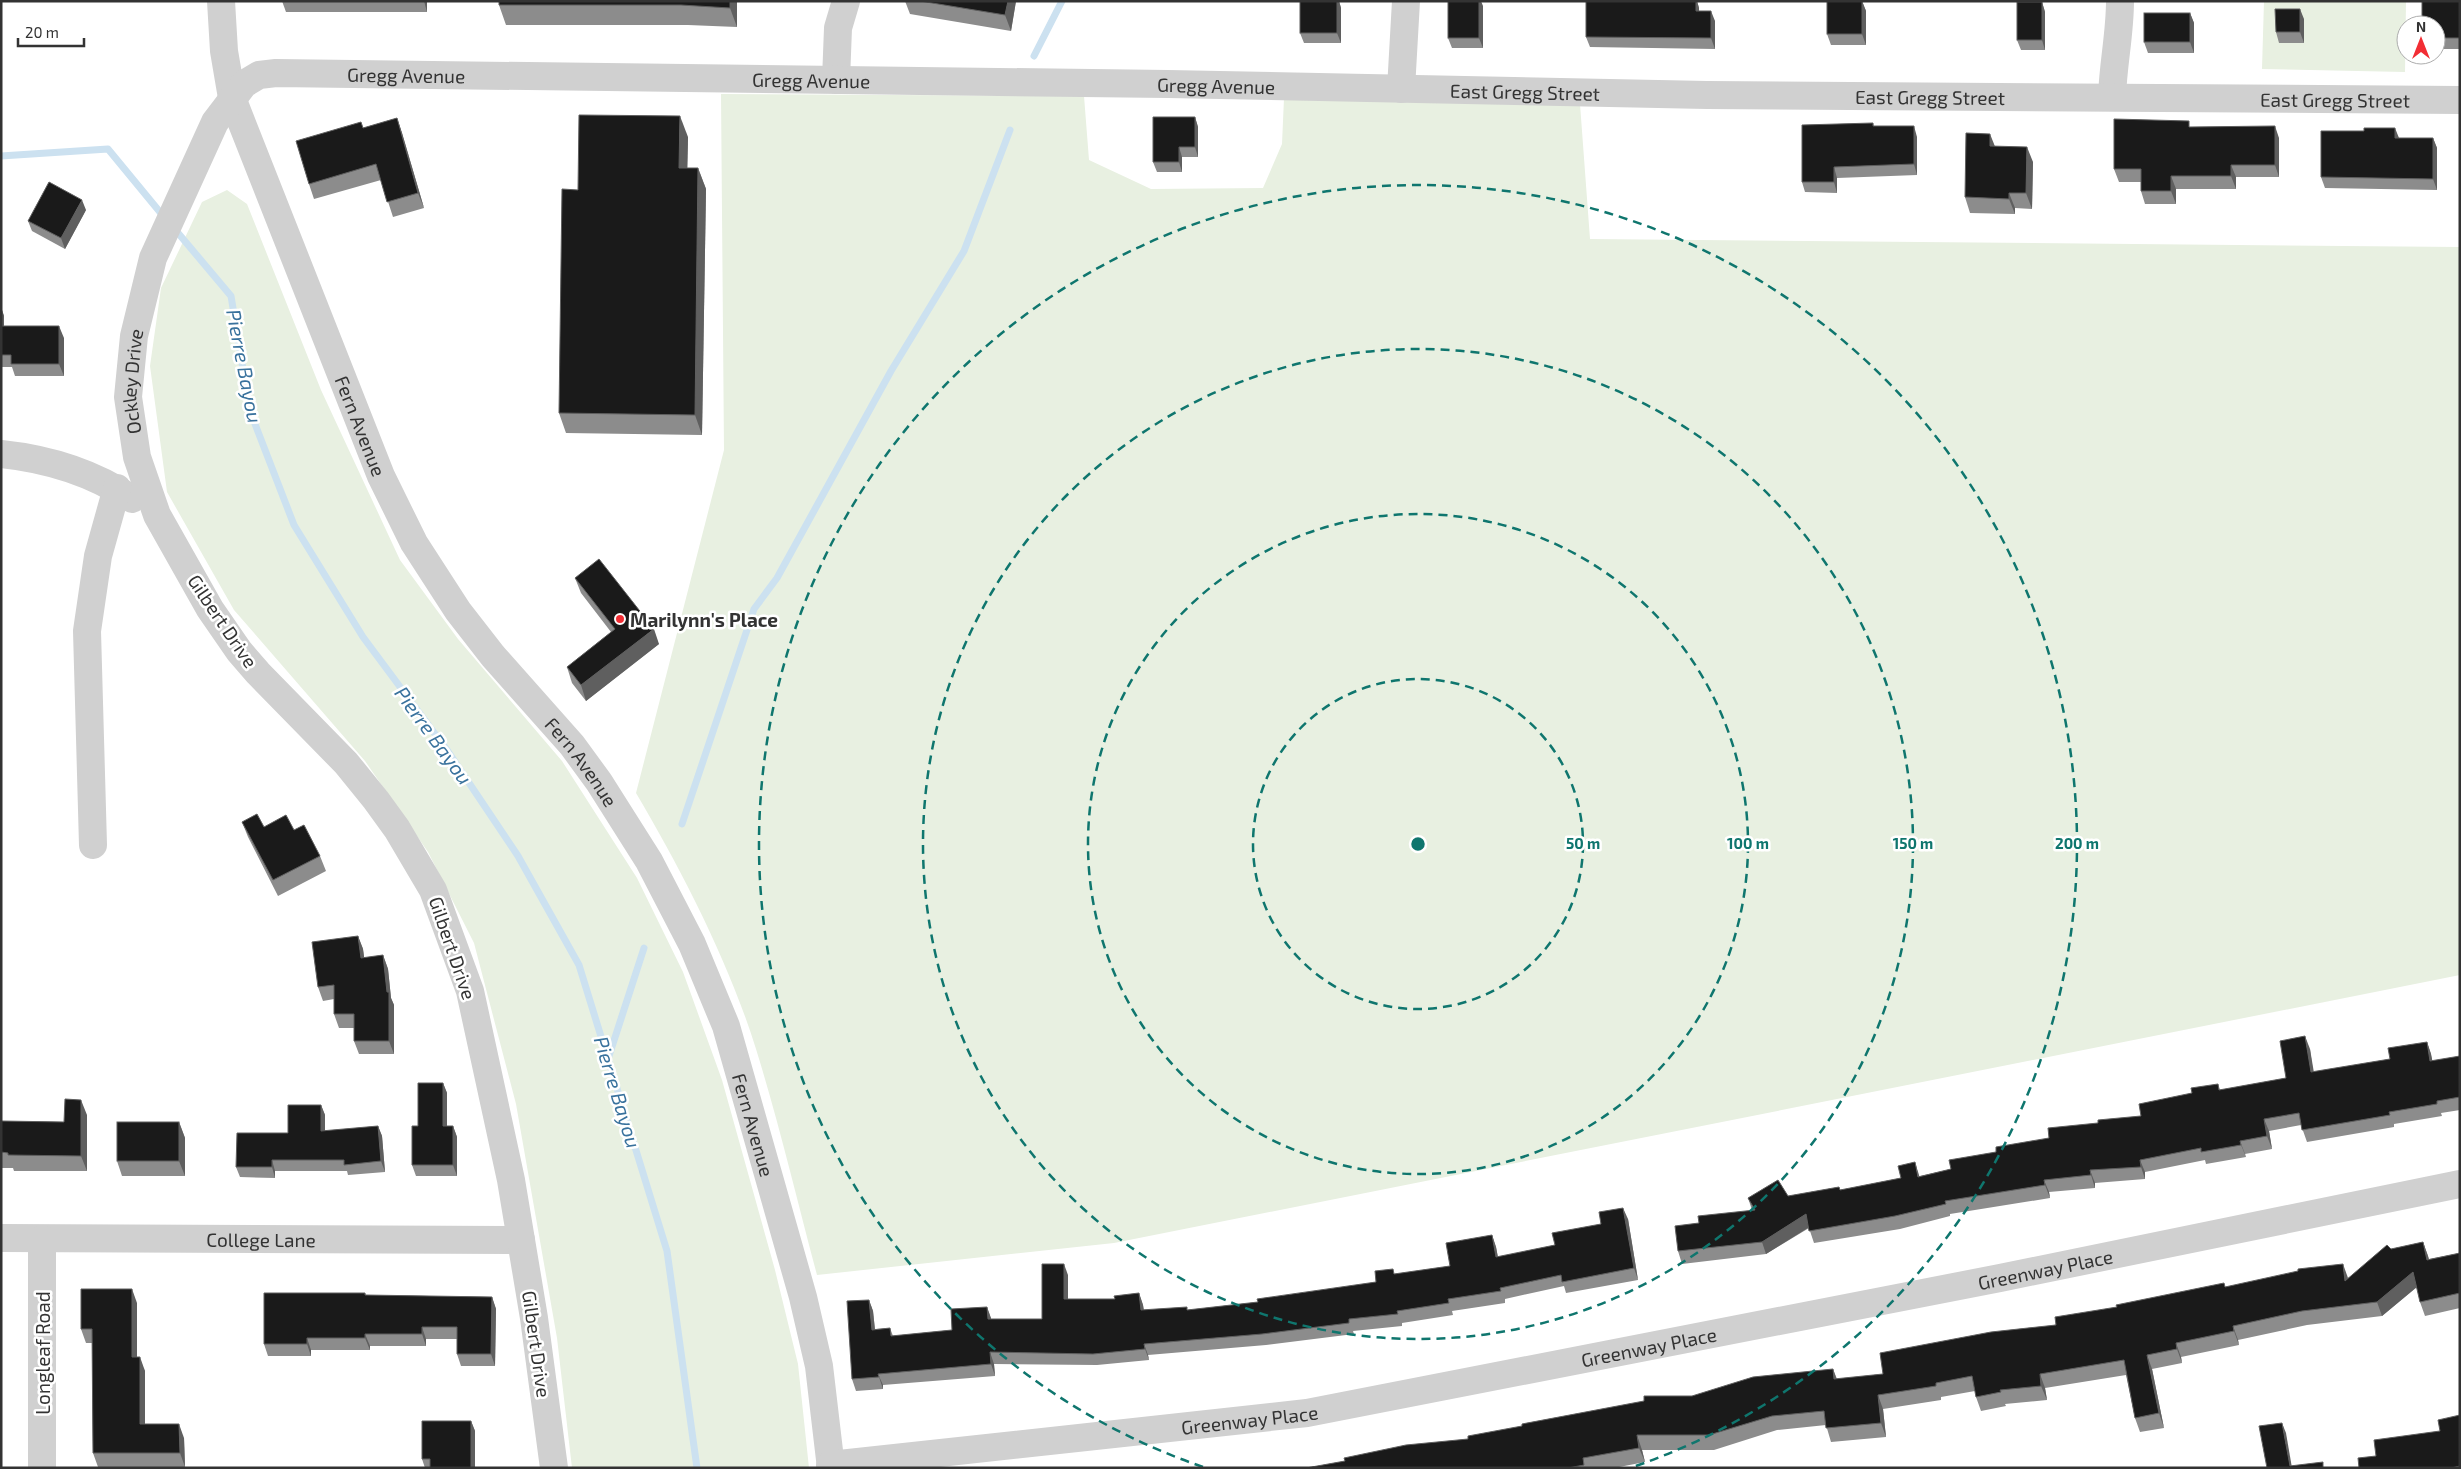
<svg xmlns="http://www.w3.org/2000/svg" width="2461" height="1469" font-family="'Exo 2',sans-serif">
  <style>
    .green { fill: #e8f0e1 }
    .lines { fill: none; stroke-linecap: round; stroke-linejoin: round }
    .stream { stroke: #cce1f0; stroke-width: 7 }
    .minor { stroke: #d0d0d0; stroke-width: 28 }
    .wall { fill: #8c8c8c }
    .shaded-wall { fill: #5f5f5f }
    .building { fill: #1a1a1a; stroke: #5f5f5f }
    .ring { fill: none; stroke: #0f766e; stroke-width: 2.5; stroke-dasharray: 9 6 }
    .poi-dot { fill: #f22d34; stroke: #fff; stroke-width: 2 }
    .labels { text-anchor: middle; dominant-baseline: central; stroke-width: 5; stroke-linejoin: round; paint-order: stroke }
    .street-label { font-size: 19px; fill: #333; stroke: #fff }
    .poi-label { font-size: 19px; font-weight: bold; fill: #333; stroke: #fff; text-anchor: start }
    .water-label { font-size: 20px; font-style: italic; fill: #39729d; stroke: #fff }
    .centre { fill: #0f766e; stroke: #fff; stroke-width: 2.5 }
    .ring-label { font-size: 15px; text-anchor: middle; font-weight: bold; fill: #0f766e; stroke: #fff; stroke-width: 5; stroke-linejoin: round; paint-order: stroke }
  </style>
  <rect width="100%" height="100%" fill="#fff"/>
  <!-- green -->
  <g class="green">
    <polygon points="2264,1 2406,1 2405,72 2262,69"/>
    <path d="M721,94L1084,96L1089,160L1151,189L1263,188L1282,144L1284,98L1580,104L1590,239L2460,247V975L1114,1243L817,1275C797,1200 779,1123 756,1049C729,962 682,871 636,793L724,450Z"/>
    <polygon points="227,190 247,204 321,390 400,560 458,639 562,761 637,878 683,972 722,1080 775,1270 798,1364 809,1468 572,1468 557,1338 516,1104 474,943 428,852 365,761 234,610 167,492 150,366 161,288 202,202"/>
  </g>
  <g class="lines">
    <!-- stream -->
    <g class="stream">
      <polyline points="1034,56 1062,1"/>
      <polyline points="1,156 108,149 164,217"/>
      <polyline points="173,227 231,296 250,411 294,525 363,637 447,750 518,856 579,965 667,1251 697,1468"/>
      <polyline points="682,824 754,609 777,578 891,371 964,251 1010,130"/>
      <polyline points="608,1059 644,948"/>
    </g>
    <!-- minor -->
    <g class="minor">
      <path id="s1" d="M221,1L224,51L232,98L381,476L414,543L458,611L493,656L572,745L599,782L649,861L692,944L726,1026L803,1297L819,1366L831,1468"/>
      <polyline points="836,80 838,28 846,1"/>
      <polyline points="1401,89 1406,1"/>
      <path d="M2112,97C2113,64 2120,34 2120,1"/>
      <path d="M1,454C49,459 92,472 132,499"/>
      <polyline points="93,845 87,631 98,556 117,488"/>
      <path id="s2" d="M1,1238L521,1240"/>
      <polyline points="42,1239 42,1468"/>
      <path id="s3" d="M830,1465L1307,1413L2000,1278L2460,1184"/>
      <path id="s4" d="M554,1468L534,1318L511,1180L470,991L433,890L397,829L376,800L346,763L258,673L239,651L210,609L157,515L137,457L128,397L134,336L153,258L215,122L244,84L259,75L276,73L1168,84L1707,95L2460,100"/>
    </g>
  </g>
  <!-- wall -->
  <g class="wall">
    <polygon points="282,1 427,1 427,12 286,12"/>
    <polygon points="737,1 737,27 688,25 506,25 499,5"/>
    <polygon points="905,1 1016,1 1011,31 910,14"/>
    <polygon points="1300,1 1339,1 1341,8 1341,43 1304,43 1300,33"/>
    <polygon points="1586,1 1697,1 1699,8 1699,11 1715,21 1715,49 1590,47 1586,37"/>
    <polygon points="1862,1 1866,11 1866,45 1831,45 1827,34"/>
    <polygon points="2460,1 2460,49 2436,49 2436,25"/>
    <polygon points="2042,2 2045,12 2045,50 2021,50 2017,40"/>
    <polygon points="1483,6 1483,48 1452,48 1448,38"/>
    <polygon points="2190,13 2194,23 2194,53 2148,53 2144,42"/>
    <polygon points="2304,19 2304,43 2279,43 2276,32"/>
    <polygon points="1195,117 1198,127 1198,157 1182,157 1182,172 1157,172 1153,162"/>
    <polygon points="397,118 402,133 424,208 393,217 381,180 314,199 309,184 363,128"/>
    <polygon points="1873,123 1874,126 1917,137 1917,175 1837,178 1837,193 1805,192 1802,182"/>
    <polygon points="2191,127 2279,138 2279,177 2236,177 2236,189 2176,189 2176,204 2145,204 2141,191 2141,182 2119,182 2114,169"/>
    <polygon points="688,137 687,168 698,168 706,189 702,435 566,433 559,413 578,190"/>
    <polygon points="2399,138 2433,138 2437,148 2437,190 2325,188 2321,177"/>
    <polygon points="1995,146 2033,162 2032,209 2015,208 2015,214 1970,213 1965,197"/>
    <polygon points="86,210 65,249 32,231 28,221"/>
    <polygon points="1,307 4,316 4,326 64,338 64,376 15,376 12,367 1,367"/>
    <polygon points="575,578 659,644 586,701 572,683 567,667 611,632 581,593"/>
    <polygon points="242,822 264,827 294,830 320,856 326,871 278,896 248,837"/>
    <polygon points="358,936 363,949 364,958 383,955 388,969 391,998 394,1005 394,1054 359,1054 354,1041 354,1028 339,1028 334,1014 334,999 323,1001 318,987"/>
    <polygon points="2427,1042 2431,1054 2432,1061 2460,1056 2460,1110 2441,1113 2442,1116 2394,1124 2394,1127 2307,1142 2301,1125 2269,1131 2272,1149 2245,1154 2246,1157 2206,1164 2205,1160 2145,1172 2145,1179 2095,1183 2095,1188 2049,1192 2050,1198 1950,1214 1950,1216 1900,1229 1814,1243 1809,1228 1766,1254 1682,1264 1678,1251 1699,1223 1752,1210 1748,1198 1788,1196 1839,1187 1840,1190 1901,1178 1920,1176 1951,1169 1996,1152 2049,1138 2098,1123 2141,1116 2192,1093 2218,1084 2220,1090 2286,1078 2310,1049 2313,1072 2390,1059"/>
    <polygon points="443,1083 447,1093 447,1126 453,1126 457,1137 457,1176 416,1176 412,1165 418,1126"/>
    <polygon points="321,1105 325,1115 325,1131 378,1126 382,1136 385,1172 348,1175 347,1171 275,1171 275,1178 240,1177 236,1167 288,1133"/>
    <polygon points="87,1115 87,1171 14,1171 13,1168 1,1168 1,1121 64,1122"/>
    <polygon points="179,1122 185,1138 185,1176 122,1176 117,1161"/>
    <polygon points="1628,1219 1638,1280 1566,1293 1564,1286 1505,1299 1505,1303 1452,1311 1453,1315 1402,1323 1402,1326 1353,1331 1354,1334 1266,1345 1148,1355 1149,1360 1097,1365 994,1364 995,1376 883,1385 883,1389 856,1391 852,1379 869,1300 873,1311 875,1329 890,1328 893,1336 952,1330 987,1307 991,1319 1042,1319 1068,1275 1068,1299 1115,1299 1139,1293 1143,1305 1144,1310 1188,1310 1258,1302 1376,1282 1395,1274 1450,1266 1492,1235 1496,1247 1498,1257 1555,1245"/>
    <polygon points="2423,1242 2429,1259 2460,1253 2460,1308 2425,1316 2420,1302 2417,1287 2382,1316 2307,1325 2238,1340 2239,1345 2181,1357 2182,1363 2152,1369 2164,1428 2140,1432 2135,1418 2126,1375 2045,1388 2047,1400 2005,1404 2006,1406 1981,1411 1976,1397 1975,1391 1941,1397 1941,1400 1883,1409 1886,1437 1831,1442 1826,1425 1777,1430 1714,1450 1642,1450 1645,1462 1614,1468 1306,1468 1468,1439 1833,1369 1837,1379 1883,1374 2117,1307 2226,1287 2348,1278 2391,1249"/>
    <polygon points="365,1293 366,1295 492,1297 496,1309 495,1366 461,1366 457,1354 457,1339 426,1339 426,1346 370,1346 370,1350 311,1350 311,1356 268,1356 264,1344"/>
    <polygon points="137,1303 137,1357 145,1371 145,1424 184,1438 185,1467 98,1467 93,1453 92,1343 86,1343 81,1329"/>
    <polygon points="471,1421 475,1431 475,1468 425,1468 422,1459"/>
  </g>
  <!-- shaded-wall -->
  <g class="shaded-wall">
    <polygon points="424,1 427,1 427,12"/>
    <polygon points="730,1 737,1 737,27 730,8"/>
    <polygon points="1008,1 1016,1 1011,31 1005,15"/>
    <polygon points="1337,1 1339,1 1341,8 1341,43 1337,33"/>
    <polygon points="1479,1 1481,1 1483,6 1483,48 1479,38"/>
    <polygon points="1696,1 1697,1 1699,8 1699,21 1696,11"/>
    <polygon points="1862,1 1866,11 1866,45 1862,34"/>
    <polygon points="2042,2 2045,12 2045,50 2042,40"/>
    <polygon points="2300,9 2304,19 2304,43 2300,32"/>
    <polygon points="1711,11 1715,21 1715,49 1711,38"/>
    <polygon points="2190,13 2194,23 2194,53 2190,42"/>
    <polygon points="680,116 688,137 687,189 679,168"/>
    <polygon points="1195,117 1198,127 1198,157 1195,147"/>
    <polygon points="397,118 402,133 424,208 418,193"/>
    <polygon points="1914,126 1917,137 1917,175 1914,164"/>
    <polygon points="2275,126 2279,138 2279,177 2275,165"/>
    <polygon points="2395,128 2399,138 2395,138"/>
    <polygon points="1990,134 1996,149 1990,146"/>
    <polygon points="2433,138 2437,148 2437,190 2433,179"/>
    <polygon points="1179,147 1182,157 1182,172 1179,162"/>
    <polygon points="2027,147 2033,162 2032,209 2026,193"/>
    <polygon points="2231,165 2236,177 2236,189 2231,176"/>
    <polygon points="1834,167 1837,178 1837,193 1834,182"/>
    <polygon points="698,168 706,189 702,435 695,415"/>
    <polygon points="2171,176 2176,189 2176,204 2171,191"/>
    <polygon points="2009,193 2015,208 2015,214 2009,199"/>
    <polygon points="82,200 86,210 65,249 61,238"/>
    <polygon points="1,307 4,316 4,338 1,330"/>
    <polygon points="59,326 64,338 64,376 59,364"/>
    <polygon points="654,629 659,644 586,701 581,685"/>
    <polygon points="358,936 363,949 366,971 361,958"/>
    <polygon points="383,955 388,969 391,998 394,1005 394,1054 389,1041 387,992"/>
    <polygon points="2305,1036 2310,1049 2316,1085 2311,1072"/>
    <polygon points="2427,1042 2431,1054 2435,1074 2430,1061"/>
    <polygon points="443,1083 447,1093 447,1137 443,1126"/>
    <polygon points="81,1100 87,1115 87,1171 81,1156"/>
    <polygon points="321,1105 325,1115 325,1142 321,1131"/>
    <polygon points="2264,1119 2269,1131 2272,1149 2267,1136"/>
    <polygon points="179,1122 185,1138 185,1176 179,1161"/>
    <polygon points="378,1126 382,1136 385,1172 381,1161"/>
    <polygon points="453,1126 457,1137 457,1176 453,1165"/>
    <polygon points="2240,1141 2245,1154 2246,1157 2241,1145"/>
    <polygon points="272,1160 275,1171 275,1178 272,1167"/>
    <polygon points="2140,1160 2145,1172 2145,1179 2141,1167"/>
    <polygon points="1915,1162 1919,1175 1922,1189 1918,1177"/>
    <polygon points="2090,1170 2095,1183 2095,1188 2091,1175"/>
    <polygon points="2044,1180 2049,1192 2050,1198 2045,1185"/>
    <polygon points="1623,1208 1628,1219 1638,1280 1634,1268"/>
    <polygon points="1806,1214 1811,1226 1766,1254 1762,1242"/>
    <polygon points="1492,1235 1496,1247 1500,1269 1496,1257"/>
    <polygon points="2423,1242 2428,1256 2432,1274 2427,1260"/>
    <polygon points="1064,1264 1068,1275 1068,1311 1064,1299"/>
    <polygon points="2343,1264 2348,1278 2345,1281"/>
    <polygon points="2413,1272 2418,1286 2382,1316 2377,1302"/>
    <polygon points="132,1289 137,1303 137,1371 132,1357"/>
    <polygon points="1139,1293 1143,1305 1145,1322 1141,1310"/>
    <polygon points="492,1297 496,1309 495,1366 491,1354"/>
    <polygon points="869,1300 873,1311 876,1341 872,1330"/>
    <polygon points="987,1307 991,1318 992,1330 988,1319"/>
    <polygon points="2233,1326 2238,1340 2239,1345 2234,1331"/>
    <polygon points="422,1327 426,1339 426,1346 422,1334"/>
    <polygon points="365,1334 370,1346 370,1350 365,1338"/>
    <polygon points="307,1338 311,1350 311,1356 307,1344"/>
    <polygon points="2176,1343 2181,1357 2182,1363 2177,1349"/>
    <polygon points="1144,1344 1148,1355 1149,1360 1145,1349"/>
    <polygon points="990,1352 994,1364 995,1376 991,1364"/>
    <polygon points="2147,1355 2152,1369 2164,1428 2159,1413"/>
    <polygon points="140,1357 145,1371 145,1438 140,1424"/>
    <polygon points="1833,1369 1838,1383 1834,1379"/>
    <polygon points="878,1374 883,1385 883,1389"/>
    <polygon points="2040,1374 2045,1388 2047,1400 2041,1386"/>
    <polygon points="1878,1395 1883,1409 1886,1437 1881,1423"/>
    <polygon points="471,1421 475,1431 475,1468 471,1468"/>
    <polygon points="2282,1423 2286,1433 2292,1468 2290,1468"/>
    <polygon points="179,1424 184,1438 185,1467 180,1453"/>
    <polygon points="1637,1435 1642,1450 1645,1462 1639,1448"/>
  </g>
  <!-- building -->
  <g class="building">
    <polygon points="499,1 730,1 730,8 681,5 499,5"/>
    <polygon points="920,1 1008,1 1005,15"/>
    <rect x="1300" y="1" width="37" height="32"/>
    <rect x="1448" y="1" width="31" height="37"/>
    <polygon points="1586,1 1696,1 1696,11 1711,11 1711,38 1586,37"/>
    <rect x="1827" y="1" width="35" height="33"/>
    <polygon points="2422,1 2460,1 2460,38 2436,38 2436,25 2422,25"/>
    <rect x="2017" y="2" width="25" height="38"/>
    <polygon points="2275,9 2300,9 2300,32 2276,32"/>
    <rect x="2144" y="13" width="46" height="29"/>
    <polygon points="579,115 680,116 679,168 698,168 695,415 559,413 562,189 578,190"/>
    <polygon points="1153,117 1195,117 1195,147 1179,147 1179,162 1153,162"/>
    <polygon points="397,118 418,193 387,202 376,164 309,184 296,141 361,122 363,128"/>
    <polygon points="2114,119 2189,121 2189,127 2275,126 2275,165 2231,165 2231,176 2171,176 2171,191 2141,191 2141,169 2114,169"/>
    <polygon points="1873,123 1873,126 1914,126 1914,164 1834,167 1834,182 1802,182 1802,125"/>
    <polygon points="2364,128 2395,128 2395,138 2433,138 2433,179 2321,177 2321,131 2364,131"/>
    <polygon points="1966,133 1990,134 1990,146 2027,147 2026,193 2009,193 2009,199 1965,197"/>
    <polygon points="49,182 82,200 61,238 28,221"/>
    <polygon points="1,326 59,326 59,364 11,364 11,355 1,355"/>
    <polygon points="599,559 654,629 581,685 567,667 615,629 575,578"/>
    <polygon points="257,814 264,827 286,815 294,830 304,825 320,856 273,880 242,822"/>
    <polygon points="358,936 361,958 383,955 387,992 389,992 389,1041 354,1041 354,1014 334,1014 334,985 318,987 312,942"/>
    <polygon points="2305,1036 2311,1072 2390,1059 2388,1048 2427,1042 2430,1061 2460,1056 2460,1097 2437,1101 2437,1104 2389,1112 2390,1115 2302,1130 2299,1113 2264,1119 2267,1136 2240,1141 2241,1145 2201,1152 2201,1148 2140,1160 2141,1167 2090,1170 2091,1175 2044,1180 2045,1185 1945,1201 1946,1204 1895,1216 1809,1231 1806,1214 1762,1242 1678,1251 1675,1226 1699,1223 1698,1216 1755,1210 1748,1198 1778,1180 1788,1196 1839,1187 1840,1190 1901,1178 1898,1166 1915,1162 1918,1177 1951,1169 1949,1160 1996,1152 1996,1147 2049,1138 2048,1128 2098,1123 2098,1120 2141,1116 2139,1104 2192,1093 2191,1088 2218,1084 2219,1090 2286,1078 2280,1041"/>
    <polygon points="418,1083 443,1083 443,1126 453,1126 453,1165 412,1165 412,1126 418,1126"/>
    <polygon points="65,1099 81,1100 81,1156 8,1155 8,1153 1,1152 1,1121 64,1122"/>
    <polygon points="288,1105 321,1105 321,1131 378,1126 381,1161 344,1165 344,1160 272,1160 272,1167 236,1167 237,1133 288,1133"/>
    <rect x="117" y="1122" width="62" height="39"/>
    <polygon points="1623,1208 1634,1268 1562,1282 1561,1275 1500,1288 1501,1291 1448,1299 1449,1303 1397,1311 1398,1314 1349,1319 1349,1323 1262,1334 1144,1344 1145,1349 1093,1354 990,1352 991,1364 878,1374 879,1377 852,1379 847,1301 869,1300 872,1330 890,1328 891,1336 952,1330 951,1309 987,1307 988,1319 1042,1319 1042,1264 1064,1264 1064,1299 1115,1299 1114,1296 1139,1293 1141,1310 1187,1307 1187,1310 1258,1302 1257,1299 1376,1282 1375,1271 1393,1269 1394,1274 1450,1266 1446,1243 1492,1235 1496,1257 1555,1245 1552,1233 1601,1224 1599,1212"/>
    <polygon points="2423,1242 2427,1260 2460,1253 2460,1293 2420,1302 2413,1272 2377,1302 2302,1311 2233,1326 2234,1331 2176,1343 2177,1349 2147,1355 2159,1413 2135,1418 2124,1360 2040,1374 2041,1386 2000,1390 2001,1392 1976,1397 1972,1376 1936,1383 1936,1386 1878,1395 1881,1423 1826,1428 1824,1411 1772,1416 1709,1435 1637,1435 1639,1448 1583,1458 1584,1465 1568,1468 1306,1468 1345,1461 1344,1458 1406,1445 1468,1439 1468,1436 1522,1426 1522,1424 1644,1401 1644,1396 1692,1396 1753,1377 1833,1369 1834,1379 1883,1374 1880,1353 1991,1332 2056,1325 2055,1317 2117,1307 2116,1305 2224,1283 2225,1287 2298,1271 2298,1269 2343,1264 2345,1281 2387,1245 2391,1249"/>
    <polygon points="81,1289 132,1289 132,1357 140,1357 140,1424 179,1424 180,1453 93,1453 92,1329 81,1329"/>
    <polygon points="264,1293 365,1293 365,1295 492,1297 491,1354 457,1354 457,1327 422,1327 422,1334 365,1334 365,1338 307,1338 307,1344 264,1344"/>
    <polygon points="2460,1415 2460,1466 2451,1468 2359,1468 2358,1458 2376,1456 2374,1440 2440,1431 2438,1420"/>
    <polygon points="422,1421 471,1421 471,1468 430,1468 430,1459 422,1459"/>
    <polygon points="2282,1423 2290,1466 2323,1462 2323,1468 2267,1468 2259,1426"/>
  </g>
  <!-- distance rings -->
  <g class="ring">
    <circle cx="1418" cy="844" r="165"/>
    <circle cx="1418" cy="844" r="330"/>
    <circle cx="1418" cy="844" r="495"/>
    <path d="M1203 1467A659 659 0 1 1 1633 1467"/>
  </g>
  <!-- markers -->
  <circle class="poi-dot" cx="620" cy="619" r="5"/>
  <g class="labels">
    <!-- street labels -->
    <g class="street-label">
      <text stroke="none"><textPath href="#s4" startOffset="1686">Gregg Avenue</textPath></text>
      <text stroke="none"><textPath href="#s4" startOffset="2091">Gregg Avenue</textPath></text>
      <text stroke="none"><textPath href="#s4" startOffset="2496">Gregg Avenue</textPath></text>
      <text stroke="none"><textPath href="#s4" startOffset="2805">East Gregg Street</textPath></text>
      <text stroke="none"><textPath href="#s4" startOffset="3210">East Gregg Street</textPath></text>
      <text stroke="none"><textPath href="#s4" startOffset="3615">East Gregg Street</textPath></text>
      <text stroke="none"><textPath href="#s4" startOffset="1198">Ockley Drive</textPath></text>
      <text stroke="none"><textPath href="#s1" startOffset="450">Fern Avenue</textPath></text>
      <text transform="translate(223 621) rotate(56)">Gilbert Drive</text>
      <text stroke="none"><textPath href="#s1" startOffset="855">Fern Avenue</textPath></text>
      <text transform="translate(453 948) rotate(71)">Gilbert Drive</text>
      <text stroke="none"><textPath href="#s1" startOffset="1260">Fern Avenue</textPath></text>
      <text stroke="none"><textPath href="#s2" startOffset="260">College Lane</textPath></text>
      <text stroke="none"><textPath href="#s3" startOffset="1232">Greenway Place</textPath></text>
      <text transform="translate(537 1344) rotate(82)">Gilbert Drive</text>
      <text stroke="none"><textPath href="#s3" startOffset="828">Greenway Place</textPath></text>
      <text transform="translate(42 1353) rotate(-90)">Longleaf Road</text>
      <text stroke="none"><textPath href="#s3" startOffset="422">Greenway Place</textPath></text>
    </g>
    <!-- poi labels -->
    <g class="poi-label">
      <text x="630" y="619">Marilynn's Place</text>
    </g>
    <!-- water labels -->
    <g class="water-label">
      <text transform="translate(245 366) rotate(79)">Pierre Bayou</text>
      <text transform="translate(434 735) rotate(54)">Pierre Bayou</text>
      <text transform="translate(618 1092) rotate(73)">Pierre Bayou</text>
    </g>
  </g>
  <circle cx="1418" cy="844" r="8" class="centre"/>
  <g class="ring-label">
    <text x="1583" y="849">50 m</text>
    <text x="1748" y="849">100 m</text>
    <text x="1913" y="849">150 m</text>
    <text x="2077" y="849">200 m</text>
  </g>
  <!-- border -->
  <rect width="2461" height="1469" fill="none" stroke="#333333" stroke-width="5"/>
  <!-- north arrow -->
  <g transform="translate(2421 40)"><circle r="24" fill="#ffffff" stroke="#adadad"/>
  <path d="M0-4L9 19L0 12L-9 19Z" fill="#f22d34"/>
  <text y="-8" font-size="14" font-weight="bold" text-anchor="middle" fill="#333333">N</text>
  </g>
  <!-- scale -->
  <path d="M18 38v8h66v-8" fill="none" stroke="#333333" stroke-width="2.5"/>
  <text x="25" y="38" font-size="15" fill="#333333" stroke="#ffffff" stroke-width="4" paint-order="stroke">20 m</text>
</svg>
